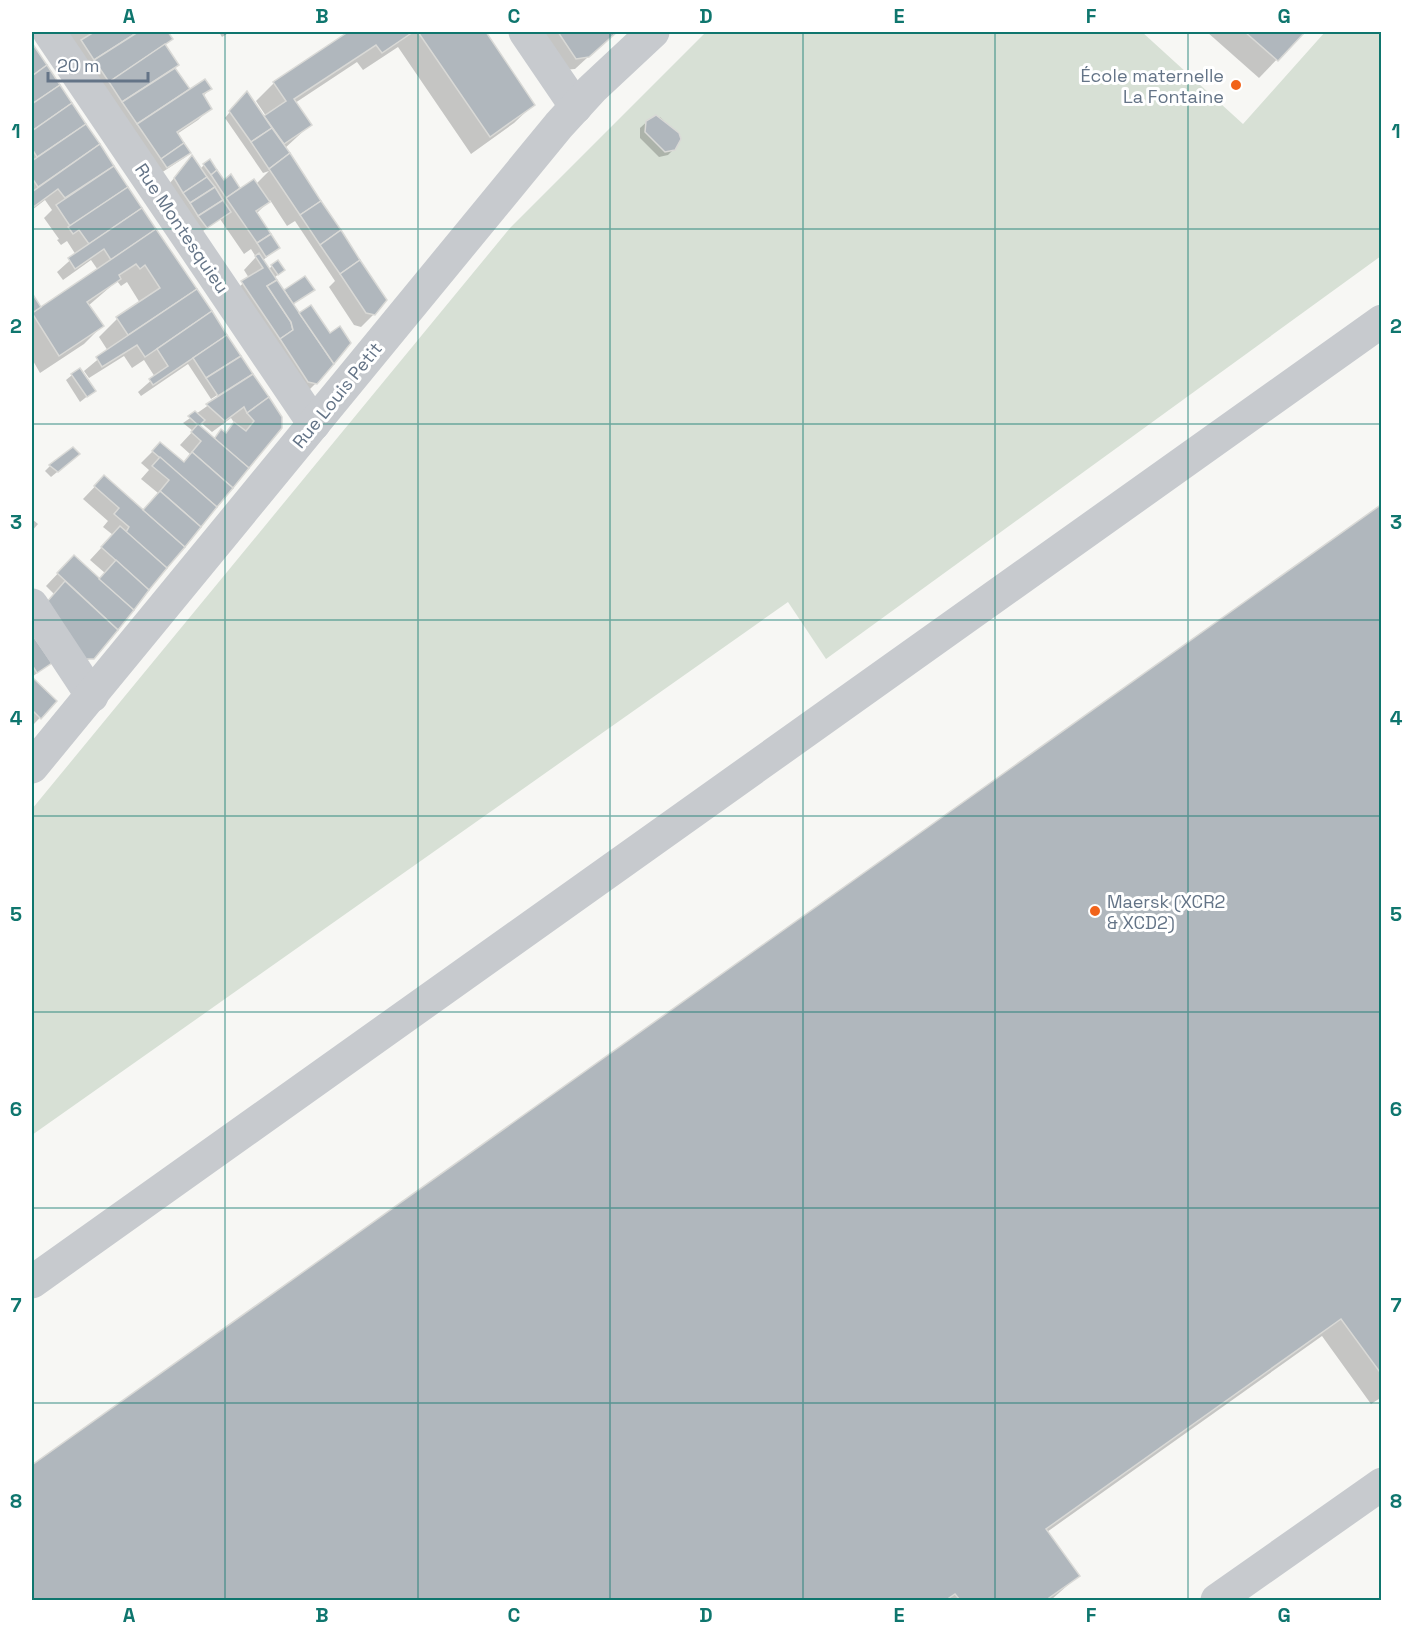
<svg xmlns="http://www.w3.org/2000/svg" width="1413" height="1632" font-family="'Space Grotesk',sans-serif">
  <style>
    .green { fill: #d7e0d5 }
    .shadow { fill: #0003; fill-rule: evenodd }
    .building { fill: #b0b7bd; stroke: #d9d9d6; stroke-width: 1.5 }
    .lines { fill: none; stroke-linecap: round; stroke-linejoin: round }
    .minor { stroke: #c7cace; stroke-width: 33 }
    .grid { fill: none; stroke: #0f766e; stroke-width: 1.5; stroke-opacity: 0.55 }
    .poi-dot { fill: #f1631a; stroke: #fff; stroke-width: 2 }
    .labels { text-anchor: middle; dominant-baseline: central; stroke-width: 6; stroke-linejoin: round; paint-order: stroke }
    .poi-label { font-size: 18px; fill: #647487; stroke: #fff; text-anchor: end }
    .street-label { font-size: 18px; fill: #647487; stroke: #fff }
    .neatline { fill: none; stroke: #0f766e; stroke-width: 2 }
    .grid-label { font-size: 20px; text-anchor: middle; font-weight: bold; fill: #0f766e }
  </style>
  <rect width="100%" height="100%" fill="#f7f7f4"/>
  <!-- green -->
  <polygon class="green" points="706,32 1142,32 1243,124 1325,32 1381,32 1381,256 826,659 788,602 32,1135 32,809 510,228"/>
  <!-- shadow -->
  <g class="shadow">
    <polygon points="66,32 166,32 171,39 164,45 174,68 190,91 210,89 203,96 210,108 198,120 177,134 189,153 184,158 161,173"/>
    <polygon points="219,32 230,32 222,37"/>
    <polygon points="351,32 484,32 533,105 514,123 471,154 398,47 363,70 357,62 295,103 310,125 284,149 374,314 361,327 354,325 329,287 335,281 295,221 287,226 270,200 256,214 278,248 262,261 268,270 272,266 283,270 274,278 284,293 305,279 313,290 292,305 316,383 304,395 230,295 249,278 244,270 256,257 251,249 244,254 220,219 200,233 169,184 187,163 200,169 204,165 234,194 256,184 269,171 263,173 225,118 241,98 264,118 266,116 256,101 274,83"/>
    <polygon points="539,32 615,32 575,69 564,70"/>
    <polygon points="1207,32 1303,32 1259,78"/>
    <path d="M32,45L281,417L280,427L80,670L54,594L46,586L62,569L99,580L105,573L90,560L113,535L103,527L108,521L83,499L104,477L143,511L158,493L141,479L149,470L141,463L160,444L183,463L190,454L180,445L193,431L183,423L213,402L188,364L141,396L138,392L155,377L144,360L132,368L124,356L89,378L84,371L108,351L99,337L117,319L140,303L127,282L121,286L117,281L88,306L102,326L84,344L40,373L32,359V296L40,309L98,270L91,260L63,280L57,272L76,255L67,241L61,245L57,240L59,239L44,218L52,210L45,200L32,210ZM247,376V379L213,401L211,399ZM231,418L235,424L225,434L221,431L213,440L197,426L200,422L212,432Z"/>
    <polygon points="660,117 678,134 678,145 668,155 659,157 640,138 640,128 651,118"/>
    <polygon points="72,375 94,391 80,402 66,380"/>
    <polygon points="73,459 51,477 45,471 50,466"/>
    <polygon points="1382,505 1382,1397 1371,1404 1322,1336 1047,1532 1078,1576 1051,1600 32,1600 32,1467"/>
    <polygon points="32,519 38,524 32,531"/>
    <polygon points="34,640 44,668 32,677 32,641"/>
    <polygon points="32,680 55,702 32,726"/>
  </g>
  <!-- building -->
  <g class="building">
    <polygon points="94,32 138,32 94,60 81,40"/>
    <polygon points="138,32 168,32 173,39 109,82 94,60"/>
    <polygon points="348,32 413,32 382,53 376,45 294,99 312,125 284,144 264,116 286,101 273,82"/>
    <polygon points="418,32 486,32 535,105 490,137"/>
    <polygon points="558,32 617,32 589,57 576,59"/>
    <polygon points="1245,32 1305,32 1278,61"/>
    <polygon points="32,43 47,65 32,76"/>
    <polygon points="165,44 179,65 122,102 109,82"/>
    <polygon points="47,65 60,85 32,104 32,76"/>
    <polygon points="175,68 190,89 137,124 122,102"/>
    <polygon points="205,79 212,89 203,94 212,109 177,132 184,143 161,159 137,124"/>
    <polygon points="60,85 72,103 32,131 32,104"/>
    <polygon points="247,91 272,128 251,142 229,111"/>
    <polygon points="72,103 86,124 37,157 32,149 32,131"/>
    <polygon points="656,115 679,133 681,139 675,150 665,152 645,132 646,121"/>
    <polygon points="86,124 100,144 38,187 32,178 32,161"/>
    <polygon points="272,128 290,153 269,169 251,142"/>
    <polygon points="184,143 191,153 167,168 161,159"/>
    <polygon points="100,144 114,166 65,198 58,189 32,208 32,192"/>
    <polygon points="290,153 321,201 300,215 269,169"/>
    <polygon points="192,155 207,177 183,193 174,178"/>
    <polygon points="210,159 217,170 211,175 203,164"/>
    <polygon points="114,166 128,187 70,226 56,205"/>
    <polygon points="217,170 224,180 231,174 240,188 226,198 211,175"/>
    <polygon points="207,177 215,187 190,203 183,193"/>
    <polygon points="254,179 270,202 256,211 271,234 257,243 226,198"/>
    <polygon points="128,187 142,208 89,244 79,230 73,234 68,227"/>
    <polygon points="215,187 223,200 198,216 190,203"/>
    <polygon points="223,200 231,212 207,228 198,216"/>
    <polygon points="321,201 341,230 320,245 300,215"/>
    <polygon points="142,208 156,229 111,260 104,249 75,269 68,258"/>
    <polygon points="156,229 197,289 128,335 116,317 160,288 145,265 140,269 136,264 119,275 121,279 87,302 104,326 59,356 32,313"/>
    <polygon points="341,230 360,260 340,274 320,245"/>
    <polygon points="271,234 280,248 266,257 257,243"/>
    <polygon points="259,253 277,280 267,286 291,322 293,330 280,339 241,281 263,268 255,256"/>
    <polygon points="278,260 285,270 278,275 271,265"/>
    <polygon points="360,260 387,300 375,315 366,313 340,274"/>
    <polygon points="305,276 315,290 293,304 284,290"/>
    <polygon points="277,280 334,364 317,384 308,382 280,339 293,330 291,322 267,286"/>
    <polygon points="197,289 212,311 145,357 137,345 102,367 96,357"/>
    <polygon points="32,293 41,307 32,313"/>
    <polygon points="311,305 330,333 340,326 351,343 334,364 299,313"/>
    <polygon points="212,311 227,335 153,385 149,379 168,366 157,349"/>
    <polygon points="227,335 241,356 206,378 193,358"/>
    <polygon points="241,356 253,374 218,396 206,378"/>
    <polygon points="80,368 96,391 87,397 71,374"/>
    <polygon points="253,374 269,397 247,413 244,407 225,421 206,404"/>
    <polygon points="269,397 282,417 282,428 249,468 214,439 221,429 226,433 234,422 246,431 254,421 247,413"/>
    <polygon points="195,411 205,420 199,426 188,416"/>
    <polygon points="198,424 249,468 233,488 192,452 201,441 191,432"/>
    <polygon points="160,442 184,462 192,452 233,488 217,507 152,451"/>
    <polygon points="73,447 80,454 58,472 49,465"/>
    <polygon points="160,457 217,507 201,527 160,491 169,480 152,466"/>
    <polygon points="104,475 185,547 167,568 126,532 129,527 114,514 119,508 94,486"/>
    <polygon points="160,491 201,527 185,547 143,510"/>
    <polygon points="1382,504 1382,1375 1341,1319 1046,1529 1080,1576 1046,1600 960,1600 955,1594 946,1600 32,1600 32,1465"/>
    <polygon points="120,526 167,568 149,590 101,547"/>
    <polygon points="74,555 134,610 118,630 57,573"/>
    <polygon points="116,560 149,590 134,610 99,579"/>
    <polygon points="65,581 118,630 94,659 84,659 46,603"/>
    <polygon points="34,637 52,663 37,673 32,665 32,639"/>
    <polygon points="32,677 57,701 41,719 32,710"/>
  </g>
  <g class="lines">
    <!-- minor -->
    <g class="minor">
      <polyline points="49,32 314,424"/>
      <polyline points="525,32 576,107"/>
      <polyline points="32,605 92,696"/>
      <polyline points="32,767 559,125 592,89 653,32"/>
      <polyline points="32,1282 1382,321"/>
      <polyline points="1217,1600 1382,1484"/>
    </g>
  </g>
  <!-- grid -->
  <path class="grid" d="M225,32V1600M418,32V1600M610,32V1600M803,32V1600M995,32V1600M1188,32V1600M32,229H1382M32,424H1382M32,620H1382M32,816H1382M32,1012H1382M32,1208H1382M32,1403H1382"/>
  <!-- markers -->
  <g class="poi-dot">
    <circle cx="1236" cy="85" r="6"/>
    <circle cx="1095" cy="911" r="6"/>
  </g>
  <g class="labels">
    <!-- poi labels -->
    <g class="poi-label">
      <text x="1224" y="75">École maternelle<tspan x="1224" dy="21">La Fontaine</tspan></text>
      <text x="1107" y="901" text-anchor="start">Maersk (XCR2<tspan x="1107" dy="21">&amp; XCD2)</tspan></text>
    </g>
    <!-- street labels -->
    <g class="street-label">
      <text transform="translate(182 228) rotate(56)">Rue Montesquieu</text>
      <text transform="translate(337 395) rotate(-51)">Rue Louis Petit</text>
    </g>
  </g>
  <!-- border -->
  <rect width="1413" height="1632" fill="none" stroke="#ffffff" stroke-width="66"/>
  <!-- scale -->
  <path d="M48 72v9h100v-9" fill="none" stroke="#647487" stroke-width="3"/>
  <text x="57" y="72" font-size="18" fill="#647487" stroke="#ffffff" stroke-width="4.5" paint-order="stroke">20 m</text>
  <rect x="33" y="33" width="1347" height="1566" class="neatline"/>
  <g class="grid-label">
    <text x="129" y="23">A</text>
    <text x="322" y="23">B</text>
    <text x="514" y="23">C</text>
    <text x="706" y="23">D</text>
    <text x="899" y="23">E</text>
    <text x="1091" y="23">F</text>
    <text x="1284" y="23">G</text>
    <text x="16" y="138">1</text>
    <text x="1396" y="138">1</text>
    <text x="16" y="333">2</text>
    <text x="1396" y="333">2</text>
    <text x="16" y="529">3</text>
    <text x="1396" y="529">3</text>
    <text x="16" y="725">4</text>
    <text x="1396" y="725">4</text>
    <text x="16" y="921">5</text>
    <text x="1396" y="921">5</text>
    <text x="16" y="1116">6</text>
    <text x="1396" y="1116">6</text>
    <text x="16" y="1312">7</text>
    <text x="1396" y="1312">7</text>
    <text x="16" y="1508">8</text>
    <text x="1396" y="1508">8</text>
    <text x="129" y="1622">A</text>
    <text x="322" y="1622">B</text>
    <text x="514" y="1622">C</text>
    <text x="706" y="1622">D</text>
    <text x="899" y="1622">E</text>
    <text x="1091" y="1622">F</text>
    <text x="1284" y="1622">G</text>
  </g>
</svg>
